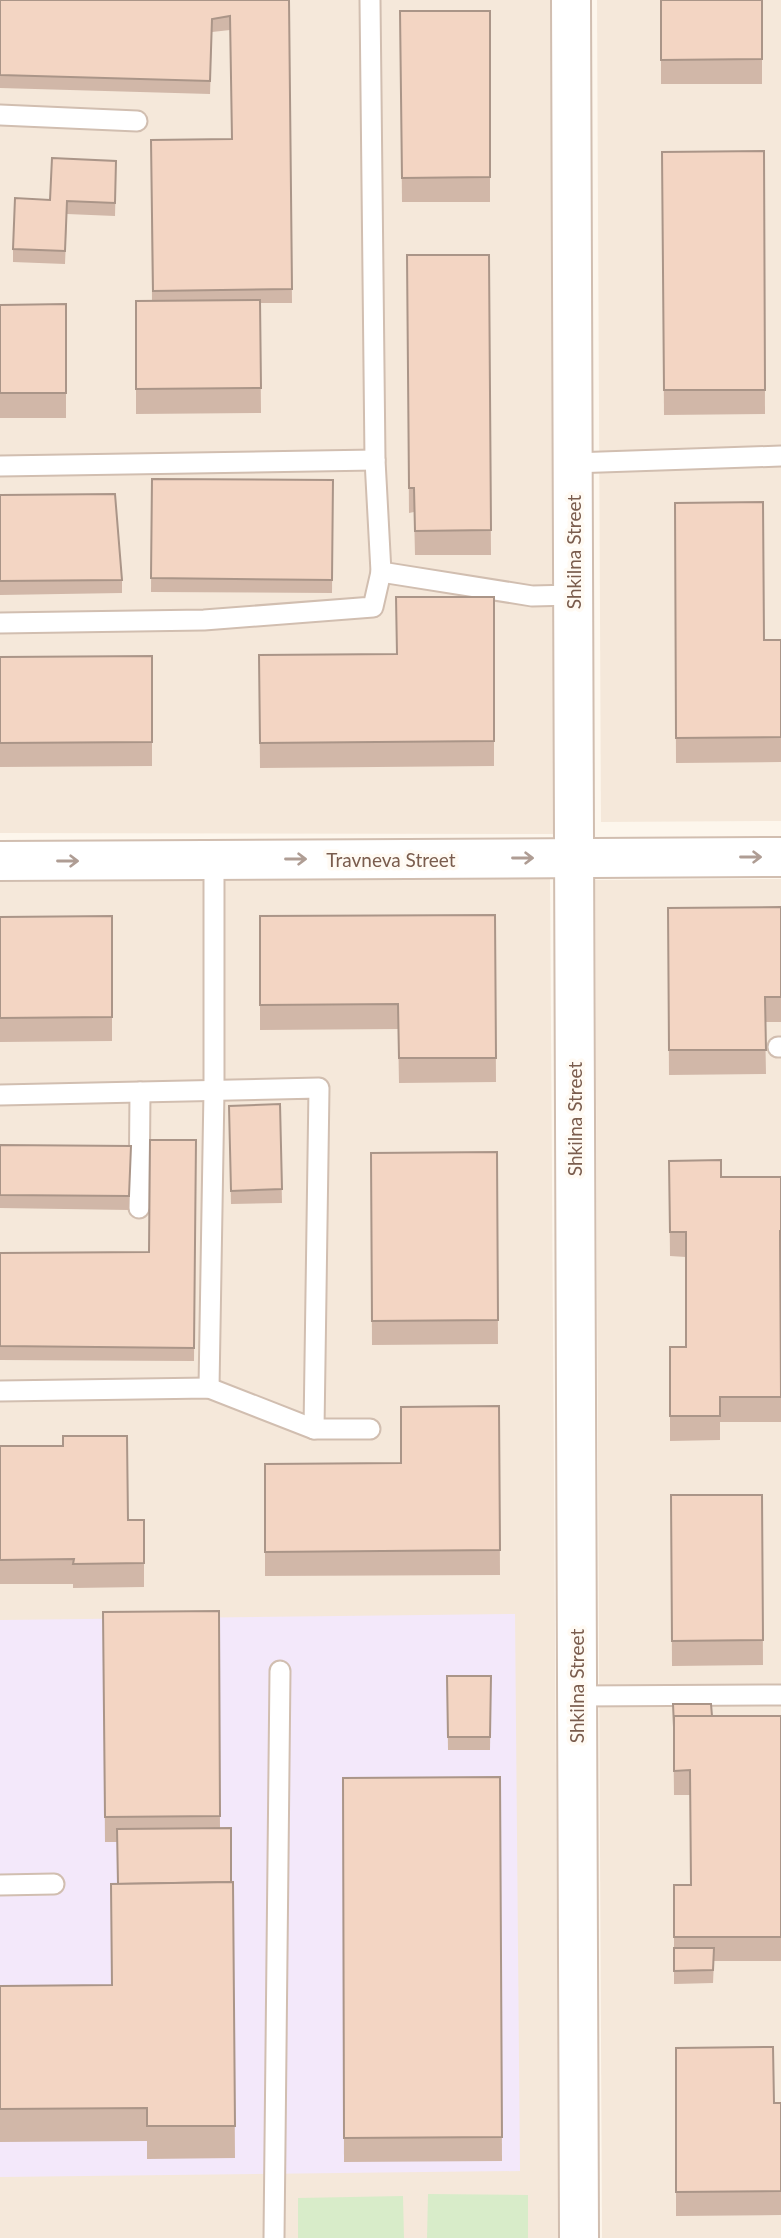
<svg xmlns="http://www.w3.org/2000/svg" width="781" height="2238" font-family="Lato,sans-serif">
  <style>
    .residential { fill: #f5e8da }
    .education { fill: #f3e8fa }
    .green { fill: #d8ecc9 }
    .lines { fill: none; stroke-linecap: round; stroke-linejoin: round }
    .service-casing { stroke: #d1beb0; stroke-width: 23 }
    .minor-casing { stroke: #d1beb0; stroke-width: 42 }
    .service { stroke: #fff; stroke-width: 19 }
    .minor { stroke: #fff; stroke-width: 38 }
    .wall { fill: #d1b7a8 }
    .building { fill: #f3d5c3; stroke: #aa9588; stroke-width: 2 }
    .oneway { stroke: #af9d94 }
    .labels { text-anchor: middle; dominant-baseline: central; stroke-width: 7; stroke-linejoin: round; paint-order: stroke }
    .street-label { font-size: 19px; fill: #7a5c4d; stroke: #fffaf3 }
  </style>
  <rect width="100%" height="100%" fill="#fdf6ec"/>
  <!-- residential -->
  <g class="residential">
    <polygon points="0,0 553,0 557,834 0,833"/>
    <polygon points="597,0 781,0 781,821 601,822"/>
    <polygon points="550,878 559,2238 0,2238 0,882"/>
    <polygon points="781,879 781,2238 602,2238 595,880"/>
  </g>
  <!-- education -->
  <polygon class="education" points="515,1614 520,2171 0,2177 0,1620"/>
  <!-- green -->
  <g class="green">
    <polygon points="428,2194 528,2195 528,2238 427,2238"/>
    <polygon points="403,2196 404,2238 298,2238 298,2198"/>
  </g>
  <g class="lines">
    <!-- service casing -->
    <g class="service-casing">
      <g id="service">
        <polyline points="370,0 375,460 381,572 532,596 573,595"/>
        <polyline points="0,115 137,121"/>
        <polyline points="572,463 781,456"/>
        <polyline points="0,466 375,460"/>
        <polyline points="0,623 204,620 373,607 381,572"/>
        <polyline points="778,1047 781,1047"/>
        <polyline points="0,1095 319,1088 314,1429"/>
        <polyline points="139,1208 140,1092"/>
        <polyline points="209,1388 214,1090 214,860"/>
        <polyline points="0,1391 209,1388 314,1429 370,1429"/>
        <polyline points="576,1696 781,1695"/>
        <polyline points="0,1885 54,1884"/>
        <polyline points="274,2238 280,1671"/>
      </g>
    </g>
    <!-- minor casing -->
    <g class="minor-casing">
      <g id="minor">
        <polyline points="571,0 579,2238"/>
        <polyline points="0,861 781,857"/>
      </g>
    </g>
    <!-- service -->
    <use href="#service" class="service"/>
    <!-- minor -->
    <use href="#minor" class="minor"/>
  </g>
  <!-- wall -->
  <g class="wall">
    <polygon points="0,0 289,0 292,303 260,303 261,413 136,414 136,301 152,301 151,140 232,139 230,30 212,32 210,94 0,88"/>
    <rect x="661" y="0" width="101" height="84"/>
    <polygon points="400,11 490,11 490,202 402,202"/>
    <polygon points="764,151 765,414 664,415 662,152"/>
    <polygon points="116,174 115,216 67,214 65,264 13,262 13,249 50,200"/>
    <polygon points="407,255 489,255 491,555 415,555 414,512 409,513"/>
    <polygon points="66,304 66,418 0,418 0,305"/>
    <polygon points="152,479 333,480 332,593 151,592"/>
    <polygon points="0,495 122,580 122,593 0,595"/>
    <polygon points="675,503 764,640 781,640 781,762 676,763"/>
    <polygon points="494,597 494,766 260,768 259,655 396,654"/>
    <polygon points="152,656 152,766 0,767 0,657"/>
    <polygon points="781,907 781,1022 765,1022 766,1074 669,1075 668,908"/>
    <polygon points="495,915 496,1082 399,1083 398,1029 260,1030 260,916"/>
    <polygon points="112,916 112,1041 0,1042 0,917"/>
    <polygon points="280,1104 282,1203 231,1204 229,1106"/>
    <polygon points="196,1140 194,1361 0,1360 0,1253 149,1252"/>
    <polygon points="0,1145 131,1146 129,1210 0,1208"/>
    <polygon points="497,1152 498,1344 372,1345 371,1153"/>
    <polygon points="669,1161 721,1177 781,1177 781,1422 720,1422 720,1440 670,1441 670,1347 686,1347 686,1257 670,1256"/>
    <polygon points="499,1406 500,1575 265,1576 265,1464 401,1463"/>
    <polygon points="0,1446 128,1520 144,1520 144,1587 73,1588 73,1584 0,1584"/>
    <polygon points="671,1495 762,1495 763,1665 672,1666"/>
    <polygon points="219,1611 220,1828 231,1882 233,1882 235,2158 147,2159 147,2141 0,2142 0,1986 111,1985 118,1884 117,1842 105,1842 103,1612"/>
    <polygon points="447,1676 491,1676 490,1750 448,1750"/>
    <polygon points="673,1704 712,1716 781,1716 781,1961 714,1961 713,1983 674,1984 674,1885 691,1885 690,1795 674,1795"/>
    <polygon points="500,1777 502,2161 344,2162 343,1778"/>
    <polygon points="676,2048 774,2103 781,2103 781,2215 676,2216"/>
  </g>
  <!-- building -->
  <g class="building">
    <polygon points="0,0 289,0 292,289 153,291 151,140 232,139 230,16 212,19 210,81 0,75"/>
    <polygon points="661,0 762,0 762,59 661,60"/>
    <polygon points="400,11 490,11 490,177 402,178"/>
    <polygon points="764,151 765,390 664,390 662,152"/>
    <polygon points="52,158 116,161 115,203 67,201 65,251 13,249 15,198 50,200"/>
    <polygon points="407,255 489,255 491,530 415,531 414,488 409,488"/>
    <polygon points="260,300 261,388 136,389 136,301"/>
    <polygon points="66,304 66,393 0,393 0,305"/>
    <polygon points="152,479 333,480 332,580 151,578"/>
    <polygon points="115,494 122,580 0,581 0,495"/>
    <polygon points="763,502 764,640 781,640 781,737 676,738 675,503"/>
    <polygon points="396,597 494,597 494,741 260,743 259,655 397,654"/>
    <polygon points="152,656 152,742 0,743 0,657"/>
    <polygon points="781,907 781,997 765,997 766,1050 669,1050 668,908"/>
    <polygon points="495,915 496,1058 399,1058 398,1004 260,1005 260,916"/>
    <polygon points="112,916 112,1017 0,1018 0,917"/>
    <polygon points="280,1104 282,1189 231,1191 229,1106"/>
    <polygon points="150,1140 196,1140 194,1348 0,1346 0,1253 149,1252"/>
    <polygon points="0,1145 131,1146 129,1196 0,1195"/>
    <polygon points="497,1152 498,1320 372,1321 371,1153"/>
    <polygon points="721,1160 721,1177 781,1177 781,1231 780,1231 781,1397 720,1397 720,1416 670,1416 670,1347 686,1347 686,1232 670,1232 669,1161"/>
    <polygon points="499,1406 500,1550 265,1552 265,1464 401,1463 401,1407"/>
    <polygon points="63,1436 127,1436 128,1520 144,1520 144,1563 73,1564 74,1559 0,1560 0,1446 63,1446"/>
    <polygon points="671,1495 762,1495 763,1640 672,1641"/>
    <polygon points="219,1611 220,1816 105,1817 103,1612"/>
    <polygon points="447,1676 491,1676 490,1737 448,1737"/>
    <polygon points="673,1704 711,1704 712,1716 674,1716 674,1727"/>
    <polygon points="674,1716 781,1716 781,1937 674,1937 674,1885 691,1885 690,1770 674,1771"/>
    <polygon points="500,1777 502,2137 344,2138 343,1778"/>
    <polygon points="231,1828 231,1882 118,1884 117,1829"/>
    <polygon points="233,1882 235,2126 147,2126 147,2108 0,2109 0,1986 112,1985 111,1884"/>
    <polygon points="674,1948 714,1948 713,1970 674,1971"/>
    <polygon points="773,2047 774,2103 781,2103 781,2191 676,2192 676,2048"/>
  </g>
  <!-- one-way arrows -->
  <defs><path id="oneway-shaft" d="M-6 0H5M1.5-3L5.5 0L1.5 3" fill="none" stroke-width="1.6" stroke-linecap="round" stroke-linejoin="round" transform="scale(1.75)"/></defs>
  <g class="oneway">
    <use href="#oneway-shaft" transform="translate(751 857)"/>
    <use href="#oneway-shaft" transform="translate(523 858)"/>
    <use href="#oneway-shaft" transform="translate(296 859)"/>
    <use href="#oneway-shaft" transform="translate(68 861)"/>
  </g>
  <g class="labels">
    <!-- street labels -->
    <g class="street-label">
      <text transform="translate(573 552) rotate(-90)">Shkilna Street</text>
      <text x="391" y="859">Travneva Street</text>
      <text transform="translate(574 1119) rotate(-90)">Shkilna Street</text>
      <text transform="translate(576 1686) rotate(-90)">Shkilna Street</text>
    </g>
  </g>
</svg>
